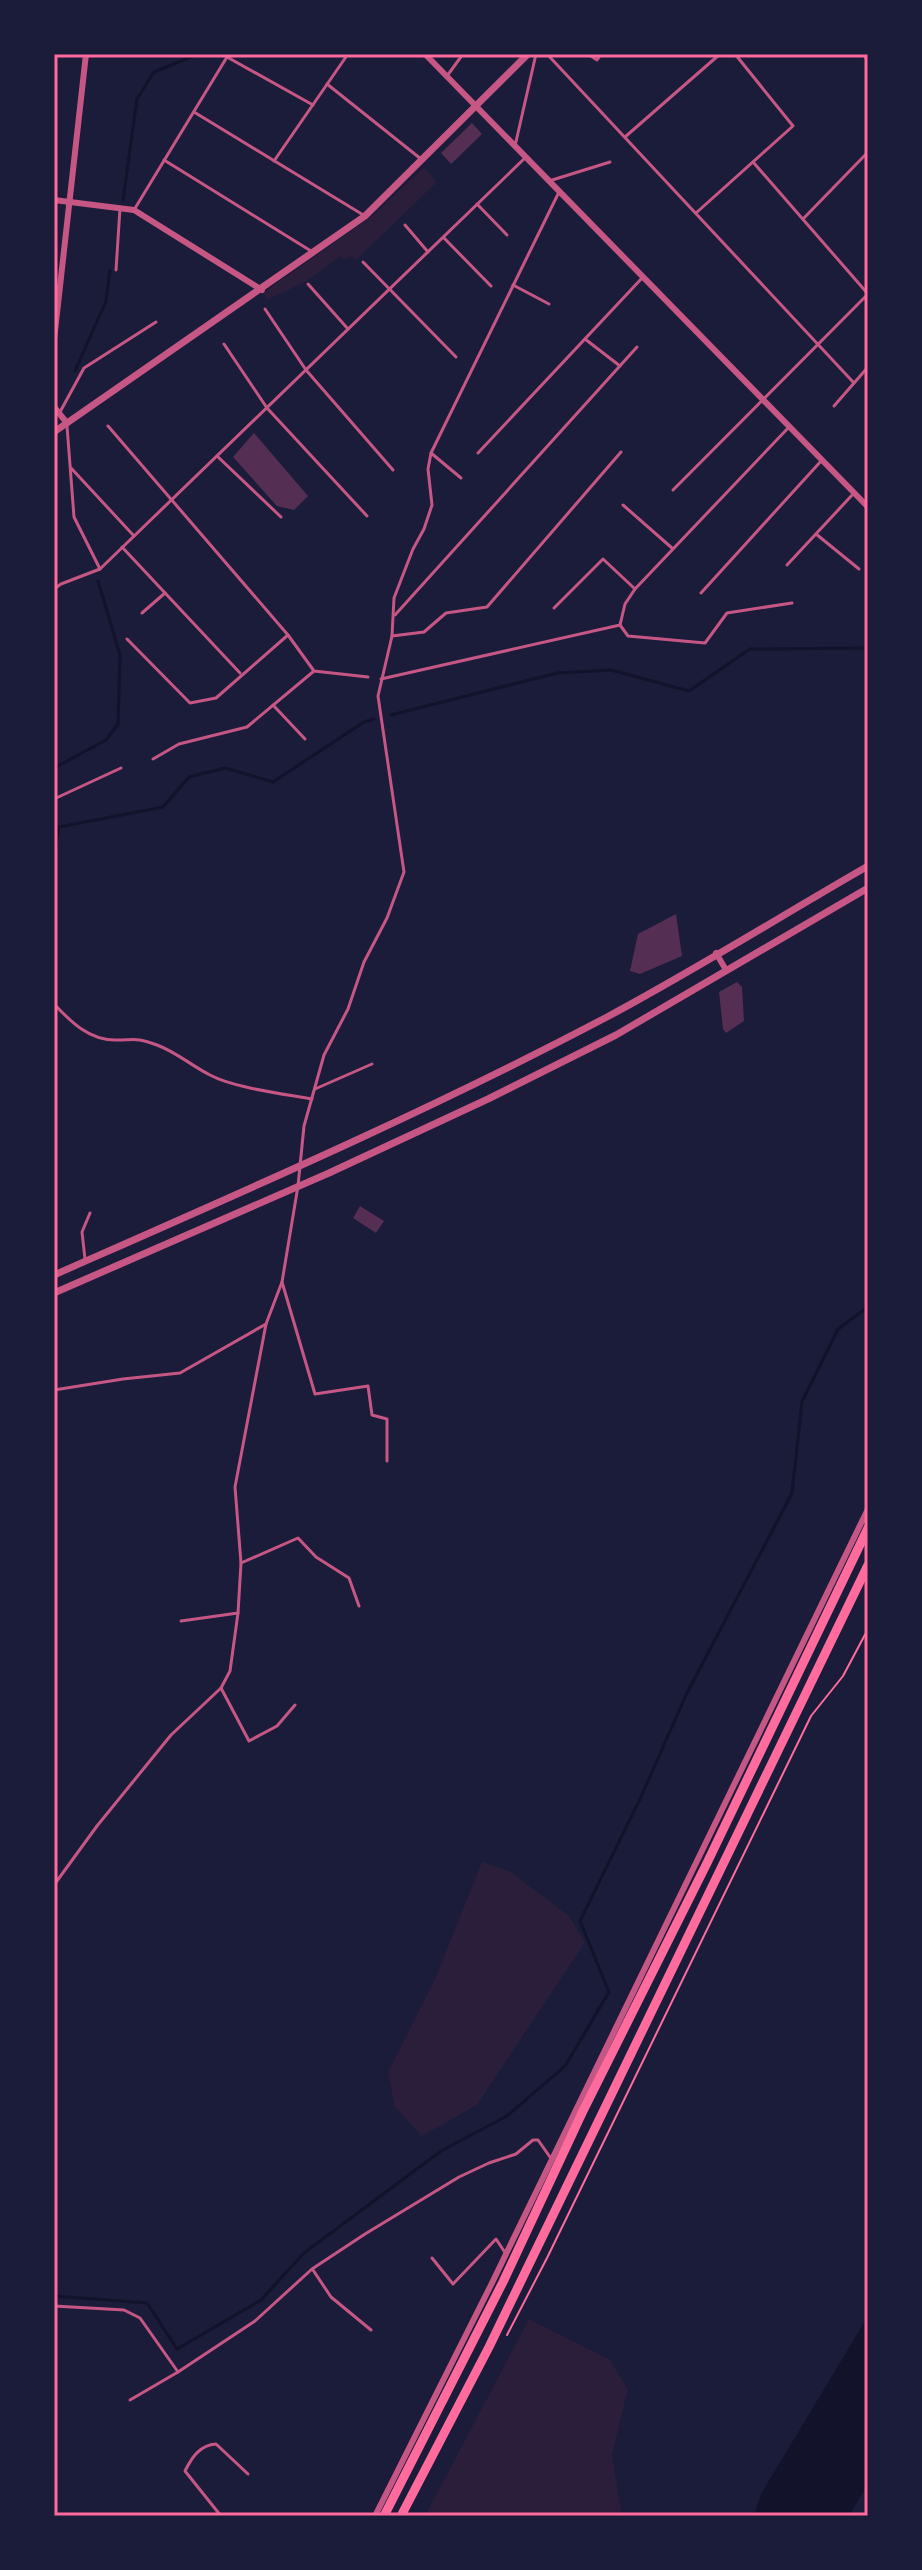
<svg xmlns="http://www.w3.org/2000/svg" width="922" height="2570" font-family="Signika,sans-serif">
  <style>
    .green { fill: #2a1e3b }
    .water { fill: #12122b }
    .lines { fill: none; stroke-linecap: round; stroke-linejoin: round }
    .stream { stroke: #12122b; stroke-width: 3 }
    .building { fill: #542f53 }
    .path { stroke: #ff6b9d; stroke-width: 2 }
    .service { stroke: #c65784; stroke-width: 3 }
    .minor { stroke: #c65784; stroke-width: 6 }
    .tertiary { stroke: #c65784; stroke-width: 7 }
    .trunk { stroke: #ff6b9d; stroke-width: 9 }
    .neatline { fill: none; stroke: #ff6b9d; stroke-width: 3 }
  </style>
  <rect width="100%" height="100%" fill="#1b1b3a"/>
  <!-- green -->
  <g class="green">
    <polygon points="424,168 437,182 356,260 351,256 344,260 340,256 307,281 267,300 263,293 372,216"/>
    <polygon points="482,1862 509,1871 569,1916 585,1942 477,2105 422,2136 395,2107 388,2072 436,1977"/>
    <polygon points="529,2319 609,2359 628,2389 612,2455 622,2516 425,2516"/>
  </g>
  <!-- water -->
  <polygon class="water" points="868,2316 868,2484 849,2516 754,2516 761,2494"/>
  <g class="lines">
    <!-- stream -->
    <g class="stream">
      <polyline points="123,200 137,99 154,72 198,54"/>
      <polyline points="75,371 106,301 110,270"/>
      <polyline points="391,715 557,673 611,670 689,691 750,649 868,648"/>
      <polyline points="54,768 106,740 118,724 120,655 98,581"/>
      <polyline points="54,854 59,827 163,807 189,777 225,768 273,782 364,722 374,719"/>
      <polyline points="54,2296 147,2303 177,2349 261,2300 304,2253 441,2151 507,2116 565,2066 609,1992 580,1921 641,1797 686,1695 792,1493 802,1402 838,1329 868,1307"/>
    </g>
  </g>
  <!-- building -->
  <g class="building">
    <polygon points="472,123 482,134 451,164 441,153"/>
    <polygon points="254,433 308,496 294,510 277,506 233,457"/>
    <polygon points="676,914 682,956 640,974 630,971 638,934"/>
    <polygon points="737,982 742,987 744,1021 726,1033 723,1029 719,992"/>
    <polygon points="360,1206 384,1221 376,1233 353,1218"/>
  </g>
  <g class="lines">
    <!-- path -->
    <polyline class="path" points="507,2335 547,2258 811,1716 843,1676 868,1629"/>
    <!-- service -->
    <g class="service">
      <polyline points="547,54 854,383"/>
      <polyline points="588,54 597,60 601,54"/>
      <polyline points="227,57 313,105"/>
      <polyline points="447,76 463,54"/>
      <polyline points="327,84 421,159"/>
      <polyline points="194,112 365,216"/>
      <polyline points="625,137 720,54"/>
      <polyline points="515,146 536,54"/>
      <polyline points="164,160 311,251"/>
      <polyline points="274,161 348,54"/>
      <polyline points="753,162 868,294"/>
      <polyline points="549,181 610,162"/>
      <polyline points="477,204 507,235"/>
      <polyline points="134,210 227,57 226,54"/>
      <polyline points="696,213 793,126 735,54"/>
      <polyline points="803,219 868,152"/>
      <polyline points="405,225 428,252"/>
      <polyline points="444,238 491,286"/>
      <polyline points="363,262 456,357"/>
      <polyline points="116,270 120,208"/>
      <polyline points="308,284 348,329"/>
      <polyline points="513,285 549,304"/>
      <polyline points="265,309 306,370 393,470"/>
      <polyline points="585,339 620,366"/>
      <polyline points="224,344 267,408 367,516"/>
      <polyline points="834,406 868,367"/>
      <polyline points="60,412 84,368 156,322"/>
      <polyline points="67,426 74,517 100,569"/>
      <polyline points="108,426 288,635 314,671 368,677"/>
      <polyline points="431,453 461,478"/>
      <polyline points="478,453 643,277"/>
      <polyline points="217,456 281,517"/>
      <polyline points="71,468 134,536"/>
      <polyline points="673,490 868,294"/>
      <polyline points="623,505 672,548"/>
      <polyline points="816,534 859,569"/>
      <polyline points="122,547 240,673"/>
      <polyline points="787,565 854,493"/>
      <polyline points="54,589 61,584 100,569 526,157"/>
      <polyline points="701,593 822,460"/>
      <polyline points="554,608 603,559 635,589"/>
      <polyline points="142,613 165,593"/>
      <polyline points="395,615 637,347"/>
      <polyline points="620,625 625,604 635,589 790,426"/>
      <polyline points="620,625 628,636 705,643 727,613 792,603"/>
      <polyline points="392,636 424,632 446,613 487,607 621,452"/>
      <polyline points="127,639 190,703 216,698 288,635"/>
      <polyline points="381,679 620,625"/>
      <polyline points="273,705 305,739"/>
      <polyline points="153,759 179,744 247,727 314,671"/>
      <polyline points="54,799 121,768"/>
      <path d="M54,1004C71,1022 89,1040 115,1040C136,1040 136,1037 157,1045C176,1052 192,1066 210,1075C234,1088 284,1094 312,1099"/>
      <polyline points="315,1089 372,1064"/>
      <polyline points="85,1259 82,1232 90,1213"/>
      <polyline points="282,1282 315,1394 368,1386 372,1415 387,1419 387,1461"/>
      <polyline points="54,1390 123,1379 180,1373 266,1324"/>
      <polyline points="241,1563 298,1538 316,1557 349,1578 359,1606"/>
      <polyline points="181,1621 238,1613"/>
      <polyline points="221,1688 249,1741 277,1726 295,1705"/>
      <polyline points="54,1885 97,1826 171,1735 221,1688 230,1671 238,1613 241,1563 235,1487 266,1324 282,1282 298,1186 304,1126 324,1055 348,1009 364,962 387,918 404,872 378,696 392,636 394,598 413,549 424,529 432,505 428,469 431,453 559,192"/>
      <polyline points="432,2258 453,2284 496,2239 506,2254"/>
      <polyline points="313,2270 331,2297 371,2330"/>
      <polyline points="54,2306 124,2310 140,2318 178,2372 130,2400"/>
      <polyline points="178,2372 255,2321 312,2269 365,2234 459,2177 489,2163 516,2154 533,2140 538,2140 550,2157"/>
      <path d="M221,2516L185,2471C192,2457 200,2445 216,2444L248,2474"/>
    </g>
    <!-- minor -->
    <g class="minor">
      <polyline points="425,54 868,507"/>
      <polyline points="54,200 134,210 262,290"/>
      <polyline points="54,340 86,54"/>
      <polyline points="54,407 67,423"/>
      <polyline points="716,953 726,970"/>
      <polyline points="375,2516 490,2287 868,1509"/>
    </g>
    <!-- tertiary -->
    <g class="tertiary">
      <polyline points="866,54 868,58"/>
      <polyline points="54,432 365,216 528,54"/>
      <path d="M54,1275C240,1193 427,1112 607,1017C695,970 781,916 868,866"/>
      <polyline points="54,1293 329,1173 488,1099 616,1035 868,888"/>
    </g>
    <!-- trunk -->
    <g class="trunk">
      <polyline points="384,2516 503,2282 582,2113 707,1863 868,1528"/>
      <polyline points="401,2516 489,2347 868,1565"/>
    </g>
  </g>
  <!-- border -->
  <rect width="922" height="2570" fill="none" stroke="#1b1b3a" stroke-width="112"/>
  <rect x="56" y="56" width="810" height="2458" class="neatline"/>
</svg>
